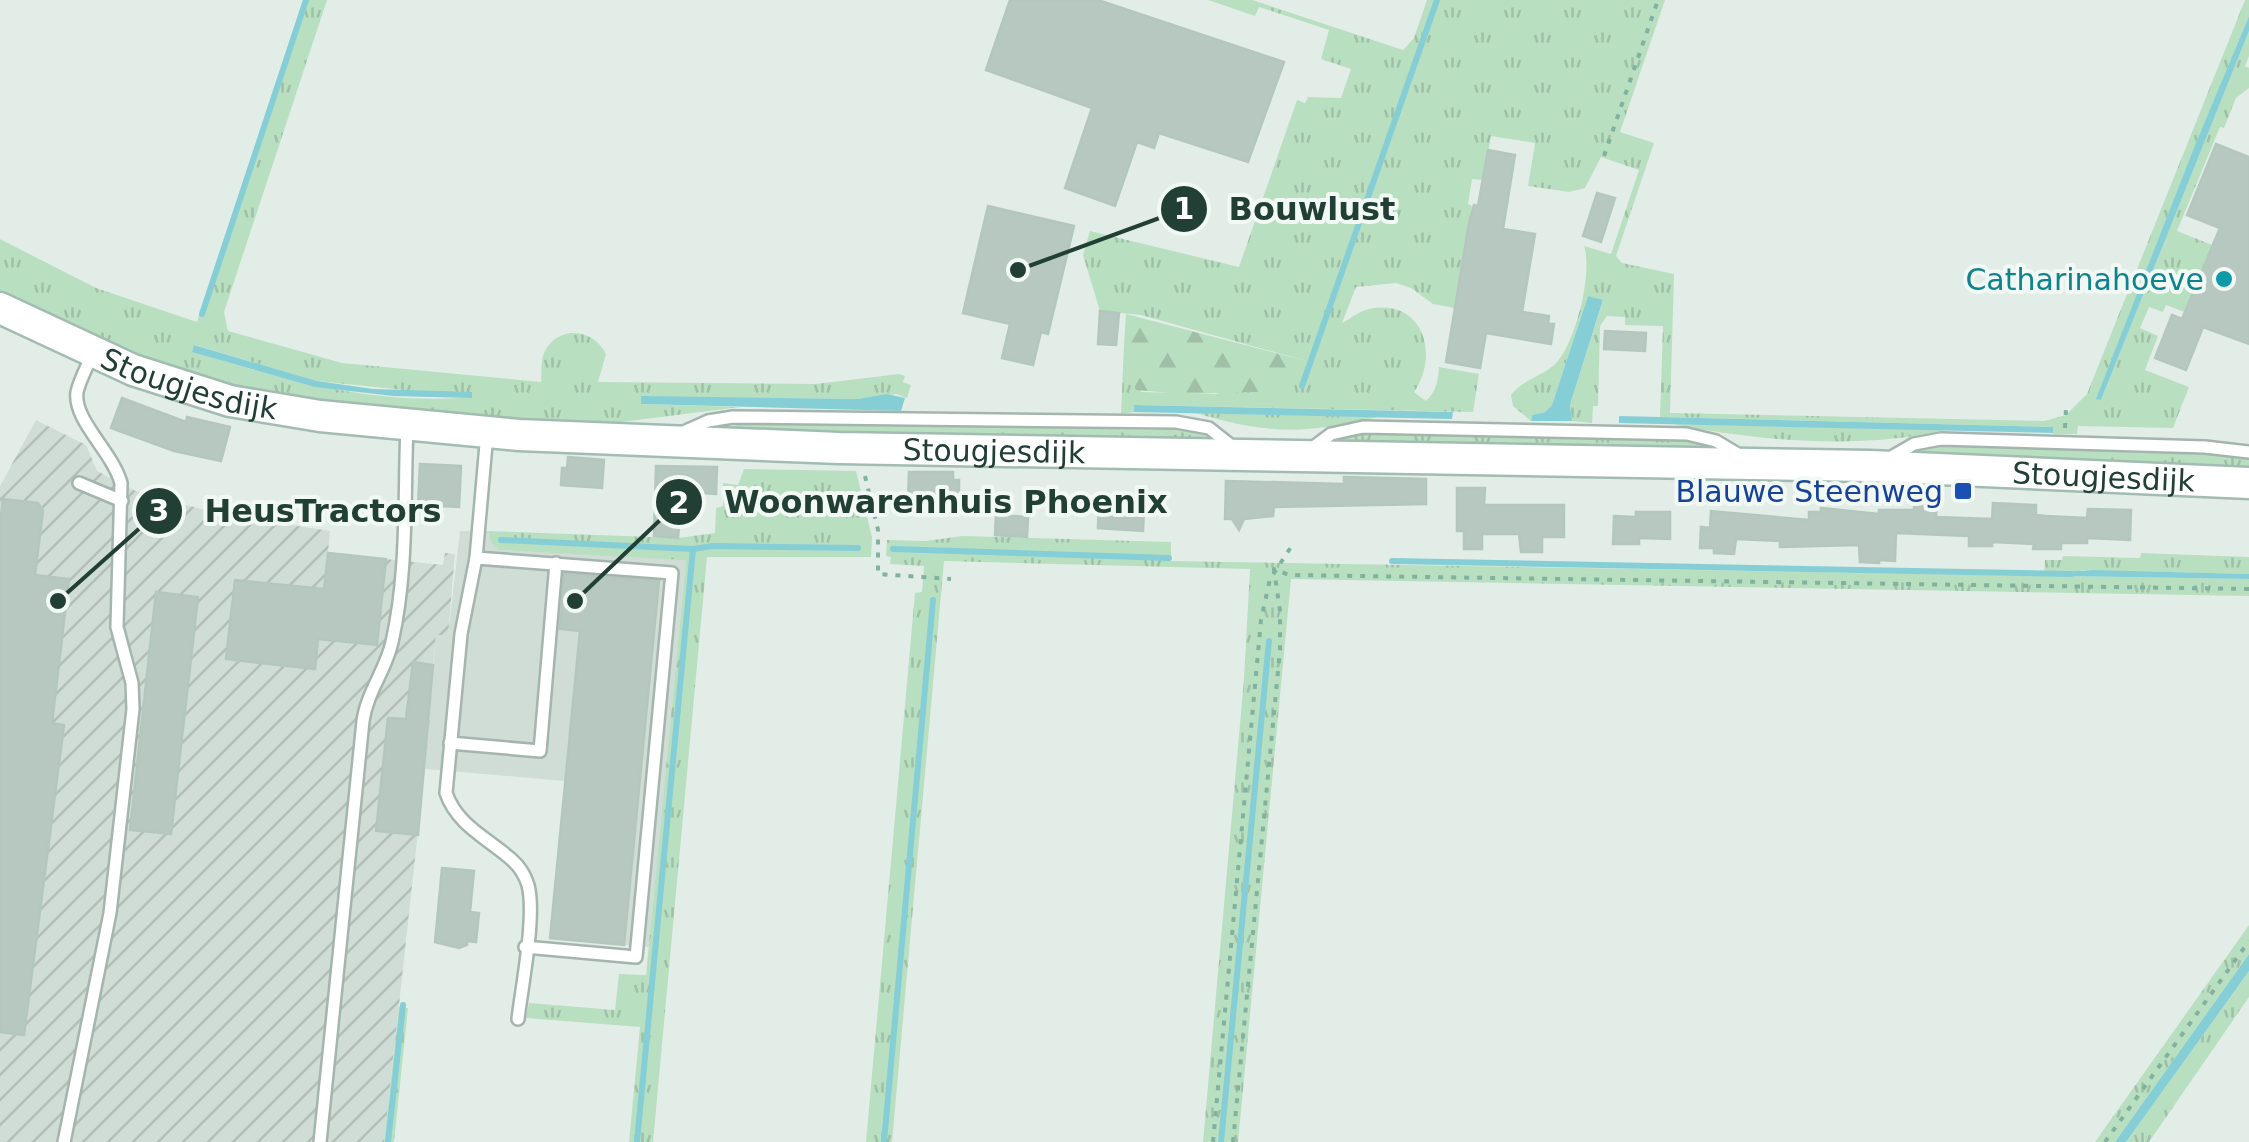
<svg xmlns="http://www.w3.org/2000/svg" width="2249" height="1142" font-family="'DejaVu Sans',sans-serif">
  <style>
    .built { fill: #d0ddd6 }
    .industrial { fill: url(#industrial-furrows) }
    .grass { fill: url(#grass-tufts); fill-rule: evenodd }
    .forest { fill: url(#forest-firs) }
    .water { fill: #86ced5 }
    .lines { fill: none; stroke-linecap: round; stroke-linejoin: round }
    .stream { stroke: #86ced5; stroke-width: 6 }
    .building { fill: #b7c8c0; stroke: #b4c7be; stroke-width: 2.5 }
    .lane-casing { stroke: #a4b5ae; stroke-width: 16 }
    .secondary-casing { stroke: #a2bcb1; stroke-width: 35 }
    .path { stroke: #80b29f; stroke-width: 4; stroke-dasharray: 5 8; stroke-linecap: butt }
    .lane { stroke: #fff; stroke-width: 11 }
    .secondary { stroke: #fff; stroke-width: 30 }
    .culture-dot { fill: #0f9aa8; stroke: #f2f9f5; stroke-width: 4 }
    .transit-dot { fill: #1a4fb4; stroke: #f2f9f5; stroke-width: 4 }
    .labels { text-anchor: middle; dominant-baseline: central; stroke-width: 8; stroke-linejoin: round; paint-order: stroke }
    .culture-label { font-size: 30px; fill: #0d838f; stroke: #f2f9f5; text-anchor: end }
    .street-label { font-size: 30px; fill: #213f35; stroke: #f2f9f5 }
    .transit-label { font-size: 30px; fill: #164399; stroke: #f2f9f5; text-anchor: end }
    .leader { fill: none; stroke: #213f35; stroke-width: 4 }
    .callout-dot { fill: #213f35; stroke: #f2f9f5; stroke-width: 4 }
    .mark-label { font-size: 30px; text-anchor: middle; font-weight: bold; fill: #fff }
    .callout-label { font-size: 32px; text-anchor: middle; font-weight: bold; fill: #213f35; stroke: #f2f9f5; stroke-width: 8; stroke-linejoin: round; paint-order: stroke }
  </style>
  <defs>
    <pattern id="industrial-furrows" width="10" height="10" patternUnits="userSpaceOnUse" patternTransform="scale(2.5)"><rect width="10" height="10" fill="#d0ddd6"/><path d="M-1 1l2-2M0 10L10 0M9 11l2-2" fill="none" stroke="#b2bfb8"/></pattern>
    <pattern id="grass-tufts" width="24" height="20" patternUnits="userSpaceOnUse" patternTransform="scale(2.5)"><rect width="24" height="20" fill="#b9dfc1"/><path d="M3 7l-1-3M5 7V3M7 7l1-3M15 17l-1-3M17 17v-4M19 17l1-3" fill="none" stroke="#9fc0a6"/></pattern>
    <pattern id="forest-firs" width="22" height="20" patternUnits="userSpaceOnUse" patternTransform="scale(2.5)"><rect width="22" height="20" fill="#b9dfc1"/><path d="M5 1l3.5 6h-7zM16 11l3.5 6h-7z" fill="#9fc0a6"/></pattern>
  </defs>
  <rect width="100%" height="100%" fill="#e2ede7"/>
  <!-- built -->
  <polygon class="built" points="460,531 488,531 491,543 499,550 686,559 649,947 550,938 565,781 425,769 436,634 448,635"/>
  <!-- industrial -->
  <polygon class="industrial" points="36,420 86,445 97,471 136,491 215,513 330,531 328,553 443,565 445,553 455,554 448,635 436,635 428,716 430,722 384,1142 0,1142 0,486"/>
  <!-- grass -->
  <g class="grass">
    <path d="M304,0H327L224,312L228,331L342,363L541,382C542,371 540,359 546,349C561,324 595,330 606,354L598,382L816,384L899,374L905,376L903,382L911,385L907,398L896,394L858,399L641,397L642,404L740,407L598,425L457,416L290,396L212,380L161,364L80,331L0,291V239L96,288L197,322ZM195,345L317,381L472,397C376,406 283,380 192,351Z"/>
    <path d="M1208,0H1252L1403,50L1414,38L1427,0H1665L1620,132L1654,143L1616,256L1622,263L1674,274L1670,413L2044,421L2066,415L2087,394L2245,0H2249V16L2195,145L2097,399L2101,400L2249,31V56L2245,66L2249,68V88L2236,98L2224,128L2220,127L2177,231L2212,245L2185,312L2166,305L2163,312L2149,307L2140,328L2158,336L2145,370L2189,387L2173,428L2078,426L2077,434H2053L2052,427L1660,417L1663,326L1625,325V317L1607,316L1600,326L1598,406H1593L1592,423L1572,421L1570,405L1603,301L1588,296L1552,405L1545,412L1532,415L1531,421L1513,406L1511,395C1523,379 1544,376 1557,362C1576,341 1593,272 1584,246L1611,254L1639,170L1601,157L1585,188L1569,192L1528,186L1535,143L1491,136L1483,180L1472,179L1468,204L1472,206L1455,308L1433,304L1411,288L1396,283L1356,287L1342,323C1350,319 1359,311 1369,309C1423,298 1440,354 1414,392L1426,401C1436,392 1438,381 1439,367L1479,374L1473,412L1135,405L1134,412L1121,414L1124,344H1135L1141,392L1216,394L1303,360L1141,315L1100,311L1083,255L1090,231L1239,267L1297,100L1305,103L1308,97L1341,98L1351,69L1321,59L1329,30L1259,7L1255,16Z"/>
    <path d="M1196,413L1378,417C1304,434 1269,435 1196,413Z"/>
    <polygon points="746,423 1173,430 1197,431 1213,439 722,429"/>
    <path d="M1673,424L1945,430C1860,450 1758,441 1673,424Z"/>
    <polygon points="1377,432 1679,439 1700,441 1716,448 1332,442 1348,434"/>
    <polygon points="1949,445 2233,455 2249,458 2249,467 1917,452 1918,448"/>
    <polygon points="744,469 856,471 872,537 871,557 707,557 653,1142 629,1142 640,1027 526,1018 529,1003 615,1010 619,974 646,975 686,560 499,550 491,543 488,531 678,538 715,533 716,508 723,506 723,483 738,485"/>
    <polygon points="962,536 1171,542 1171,561 2044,576 2045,560 2062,560 2063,556 2140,558 2141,553 2249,557 2249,574 2083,570 2063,576 2249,579 2249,596 1291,579 1238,1142 1203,1142 1244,679 1250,569 944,561 892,1142 866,1142 915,593 922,592 924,566 890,564 891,557 886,556 887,540 926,541"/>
    <polygon points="2249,925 2249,954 2115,1142 2095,1142"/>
    <polygon points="2249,971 2249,997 2149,1142 2126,1142"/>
    <polygon points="399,1007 408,1008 394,1142 384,1142"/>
  </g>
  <!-- forest -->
  <polygon class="forest" points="1126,314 1303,360 1293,391 1182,394 1136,390 1133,383 1135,345 1124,344"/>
  <!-- water -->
  <g class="water">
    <polygon points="2249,16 2249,31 2101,400 2096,399 2195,145"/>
    <polygon points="1588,296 1603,300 1570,405 1572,421 1531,421 1532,415 1545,412 1552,405"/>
    <polygon points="194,345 317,381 373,389 472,392 472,398 393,396 315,387 192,352"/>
    <polygon points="887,394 905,398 901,411 641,404 641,396 858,399"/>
    <polygon points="1134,405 1453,412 1452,419 1134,412"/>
    <polygon points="1619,416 2053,427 2053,433 1619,423"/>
    <polygon points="2093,570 2249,574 2249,579 2062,576 2062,572"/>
    <polygon points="2249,954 2249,971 2126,1142 2115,1142"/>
  </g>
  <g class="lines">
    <!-- stream -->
    <g class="stream">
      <polyline points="202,314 306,0"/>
      <polyline points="1302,386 1437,0"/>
      <polyline points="501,540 693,549 713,546 858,548"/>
      <polyline points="893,549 1169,558"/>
      <polyline points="1392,561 2071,574"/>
      <polyline points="388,1142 403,1005"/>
      <polyline points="637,1142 693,549"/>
      <polyline points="884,1142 933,600"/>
      <polyline points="1221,1142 1269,641"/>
    </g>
  </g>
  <!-- building -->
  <g class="building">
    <polygon points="1010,0 1098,0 1284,62 1248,162 1159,133 1154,148 1137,142 1115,206 1065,188 1092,108 986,70"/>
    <polygon points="2216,144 2249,157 2249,344 2203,327 2186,370 2155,358 2172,315 2182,319 2220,228 2187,215"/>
    <polygon points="1488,150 1515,155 1503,229 1535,234 1522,312 1549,316 1548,324 1554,324 1551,344 1486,333 1480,368 1446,362 1469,223 1474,205 1478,206"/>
    <polygon points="1597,193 1615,198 1601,242 1583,236"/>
    <polygon points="988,206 1074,226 1048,334 1041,332 1033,365 1002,358 1010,324 963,313"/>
    <polygon points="1100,311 1119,313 1116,345 1098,344"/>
    <polygon points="1605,331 1646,333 1645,351 1604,349"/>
    <polygon points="122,398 186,422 187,417 230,427 221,461 174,451 111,428"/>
    <polygon points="568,457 604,460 602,488 561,485 562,468 567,468"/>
    <polygon points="420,464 461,466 459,507 418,505"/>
    <polygon points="656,466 717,467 716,494 682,492 678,538 654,536"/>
    <polygon points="909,472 953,472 953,480 959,480 959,502 908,501"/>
    <polygon points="1344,477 1426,479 1426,504 1274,507 1273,516 1244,519 1239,530 1232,519 1225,519 1226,481 1344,484"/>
    <polygon points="1457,488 1485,488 1484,505 1564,505 1564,537 1542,537 1542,552 1521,552 1519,534 1482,534 1482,549 1464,549 1464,531 1457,531"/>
    <polygon points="1914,496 1937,497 1936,517 1992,519 1993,503 2036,505 2036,515 2046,516 2087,518 2088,509 2131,510 2130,540 2087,538 2087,543 2061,543 2061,549 2033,549 2034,544 1992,542 1992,546 1969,546 1969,536 1896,533 1895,561 1879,560 1879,563 1860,562 1859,545 1780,547 1780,541 1736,539 1734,554 1714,553 1714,548 1700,548 1701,527 1710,528 1711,511 1809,520 1809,512 1821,512 1821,508 1879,514 1879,510 1914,510"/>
    <polygon points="1099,498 1130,498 1130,509 1144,510 1143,531 1098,528"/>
    <polygon points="3,499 38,503 43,511 35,575 69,579 52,723 64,725 24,1035 0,1032 0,525"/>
    <polygon points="1636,512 1670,512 1670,539 1639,538 1639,544 1613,544 1614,516 1636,517"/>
    <polygon points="996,515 1028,517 1027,537 995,535"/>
    <polygon points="328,553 386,559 377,645 318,639 315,669 226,659 235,580 324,589"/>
    <polygon points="564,574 659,581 624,945 550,938 580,631 560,629"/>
    <polygon points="156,592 198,597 171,834 130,830"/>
    <polygon points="413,662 433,665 418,835 376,831 388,718 406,719"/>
    <polygon points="442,868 474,871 470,912 479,913 476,942 467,941 467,945 459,948 435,942"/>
  </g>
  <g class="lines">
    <!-- lane casing -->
    <g class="lane-casing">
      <g id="lane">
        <polyline points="679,434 708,421 733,417 1176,422 1209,428 1238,451"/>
        <polyline points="1307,452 1331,434 1363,427 1687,434 1716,441 1741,456"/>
        <polyline points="1888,459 1914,444 1941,439 2205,447 2249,452"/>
        <polyline points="79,483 122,501"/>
        <polyline points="476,558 487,433"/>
        <polyline points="450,743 540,751 556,563"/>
        <path d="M518,1019C522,985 536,916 528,885C525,875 519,866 511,859C487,838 457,825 446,793L461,634L476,558L672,573L636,957L525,947"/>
        <path d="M64,1142L110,913L133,709L132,683L117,627L121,483C112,451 73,420 77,392C80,379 87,367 92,355"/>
        <path d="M320,1142L363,721C367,692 386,670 392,642C408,572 404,496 407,425"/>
      </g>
    </g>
    <!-- secondary casing -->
    <g class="secondary-casing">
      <g id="secondary">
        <path id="s1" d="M0,308L133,370L230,401L320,416L519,435L839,448L1870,466L2249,483"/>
      </g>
    </g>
    <!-- path -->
    <g class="path">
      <polyline points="1604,156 1658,0"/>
      <polyline points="2065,428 2066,409"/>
      <polyline points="865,476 878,530 878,574 951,579"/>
      <polyline points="1213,1142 1261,620 1270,579 1293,544"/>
      <polyline points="1233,1142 1280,650 1280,611 1274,569 1289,575 2249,589"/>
      <polyline points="2105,1142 2249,941"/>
    </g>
    <!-- lane -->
    <use href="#lane" class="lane"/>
    <!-- secondary -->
    <use href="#secondary" class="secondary"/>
  </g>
  <!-- markers -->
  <circle class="culture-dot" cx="2224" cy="279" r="10"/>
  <rect class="transit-dot" x="1953" y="481" width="20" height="20" rx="5"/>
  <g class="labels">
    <!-- culture labels -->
    <g class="culture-label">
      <text x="2204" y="279">Catharinahoeve</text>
    </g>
    <!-- street labels -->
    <g class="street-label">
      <text stroke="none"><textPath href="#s1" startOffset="205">Stougjesdijk</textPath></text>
      <text stroke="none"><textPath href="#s1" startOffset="1015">Stougjesdijk</textPath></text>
      <text stroke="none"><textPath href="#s1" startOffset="2125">Stougjesdijk</textPath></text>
    </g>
    <!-- transit labels -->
    <g class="transit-label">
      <text x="1943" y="491">Blauwe Steenweg</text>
    </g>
  </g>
  <!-- callouts -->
  <path class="leader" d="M1018 270L1184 209M575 601L679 502M58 601L159 511"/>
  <g class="callout-dot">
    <circle cx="1018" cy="270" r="10"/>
    <circle cx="575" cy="601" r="10"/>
    <circle cx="58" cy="601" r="10"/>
    <circle cx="1184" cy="209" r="25"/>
    <circle cx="679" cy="502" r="25"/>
    <circle cx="159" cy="511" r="25"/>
  </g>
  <g class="mark-label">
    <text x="1184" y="219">1</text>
    <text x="679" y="513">2</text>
    <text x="159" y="521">3</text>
  </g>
  <g class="callout-label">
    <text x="1312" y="220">Bouwlust</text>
    <text x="946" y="513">Woonwarenhuis Phoenix</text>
    <text x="323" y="522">HeusTractors</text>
  </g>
</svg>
